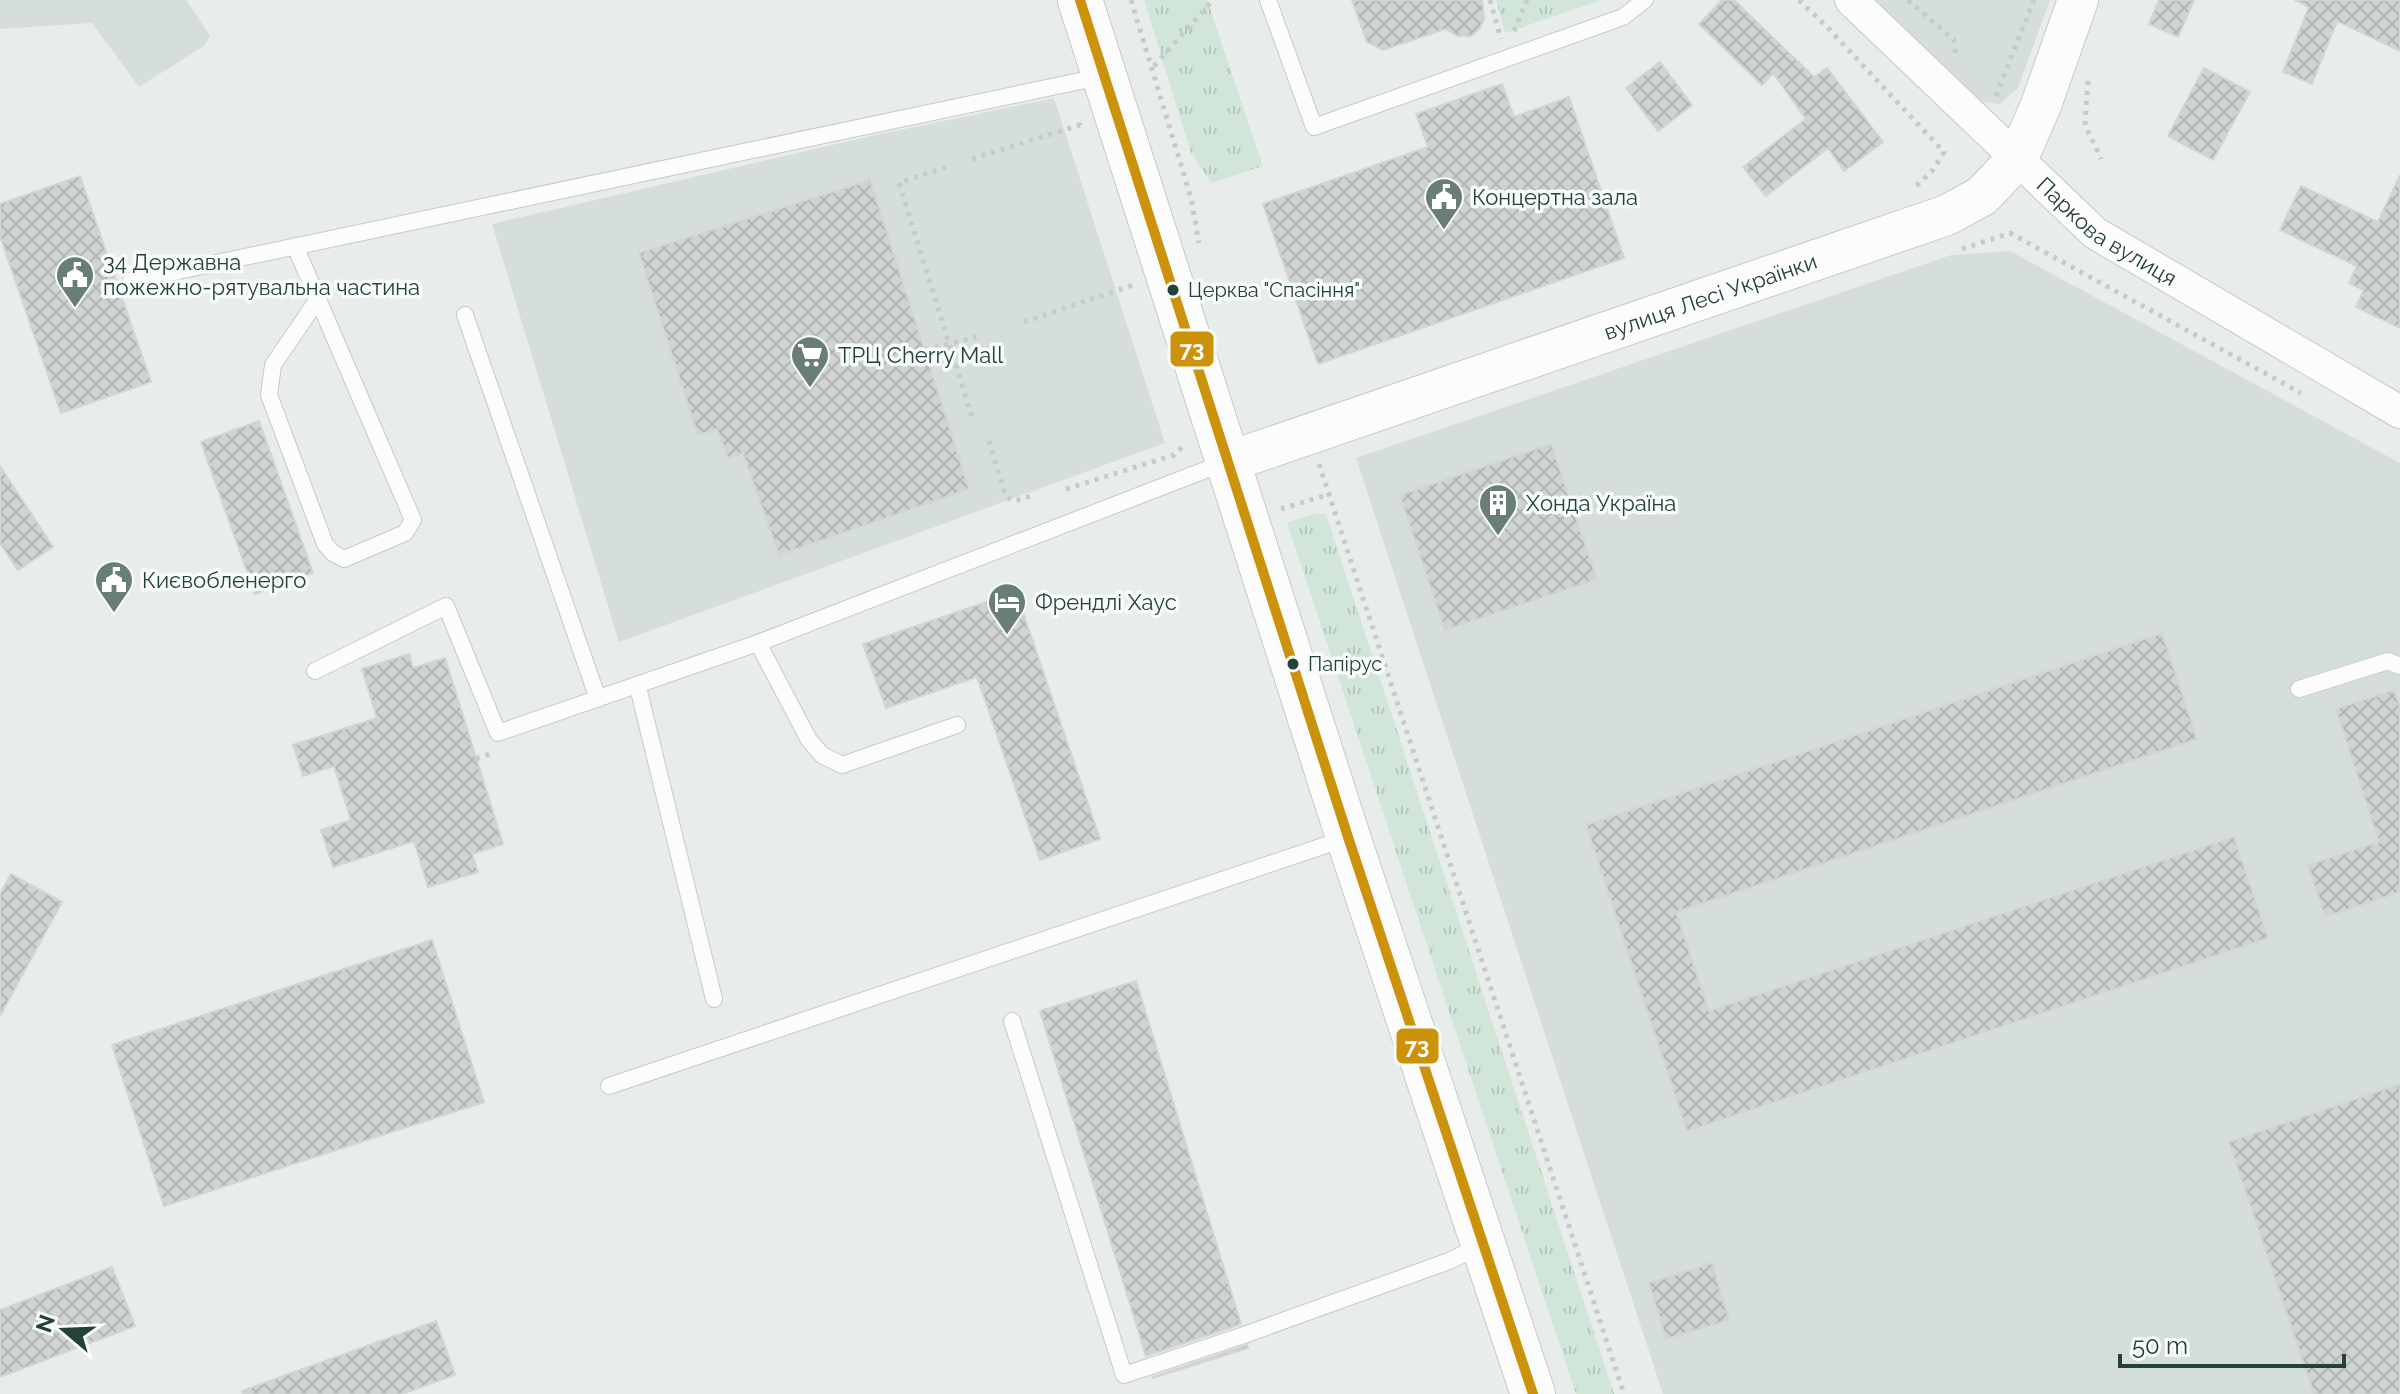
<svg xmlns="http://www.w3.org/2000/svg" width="2400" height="1394" font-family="Raleway,sans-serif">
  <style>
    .built { fill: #d6dedb }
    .grass { fill: url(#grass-tufts) }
    .building { fill: url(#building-cross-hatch); stroke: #d1d6d4; stroke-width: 2 }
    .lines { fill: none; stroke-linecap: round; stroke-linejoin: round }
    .service-casing { stroke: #c5cac8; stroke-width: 18 }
    .minor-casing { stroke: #c5cac8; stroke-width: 34 }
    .tertiary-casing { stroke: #c5cac8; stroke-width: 42 }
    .secondary-casing { stroke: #c3cbc8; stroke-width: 46 }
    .path { stroke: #c3ccca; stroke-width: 5; stroke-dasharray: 4 6; stroke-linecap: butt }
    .service { stroke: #fcfcfc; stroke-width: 16 }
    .minor { stroke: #fcfcfc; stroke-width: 32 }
    .tertiary { stroke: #fcfcfc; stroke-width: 40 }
    .secondary { stroke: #fcfcfc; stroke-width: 44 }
    .bus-1-casing { stroke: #f7fbf9; stroke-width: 16 }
    .bus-1 { stroke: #cd920c; stroke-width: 10 }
    .bus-dot { fill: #24423a; stroke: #f7fbf9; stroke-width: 3 }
    .labels { text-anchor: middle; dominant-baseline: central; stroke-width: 7; stroke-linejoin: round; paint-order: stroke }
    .bus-label { font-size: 20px; fill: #24423a; stroke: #f7fbf9; text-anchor: start }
    .poi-label { font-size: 22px; fill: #24423a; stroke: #f7fbf9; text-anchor: start }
    .street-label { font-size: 22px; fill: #24423a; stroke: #f7fbf9 }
    .line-badge { stroke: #f7fbf9; stroke-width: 3 }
    .badge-label { font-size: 22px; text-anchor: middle; font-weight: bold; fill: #fff }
  </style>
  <defs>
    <pattern id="grass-tufts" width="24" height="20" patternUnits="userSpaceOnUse" patternTransform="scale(2)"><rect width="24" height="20" fill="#d1e6d8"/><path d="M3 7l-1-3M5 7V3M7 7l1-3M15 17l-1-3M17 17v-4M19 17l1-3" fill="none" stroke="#b3c6ba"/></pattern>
    <pattern id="building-cross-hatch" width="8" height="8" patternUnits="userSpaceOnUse" patternTransform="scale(2)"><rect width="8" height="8" fill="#cfd4d2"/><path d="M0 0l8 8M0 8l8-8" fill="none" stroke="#b2b7b5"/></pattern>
  </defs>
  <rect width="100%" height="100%" fill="#e8edeb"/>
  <!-- built -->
  <g class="built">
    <polygon points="0,0 186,0 210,36 204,46 139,87 92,23 0,29"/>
    <polygon points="1871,0 2050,0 2018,88 2000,104 1983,102 1955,81"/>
    <polygon points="1054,98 1165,443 619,642 492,224 871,136"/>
    <polygon points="2010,251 2400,463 2400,1394 1663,1394 1356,458 1951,255"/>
  </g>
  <!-- grass -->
  <g class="grass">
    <polygon points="1144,0 1207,0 1263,166 1211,183 1191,153"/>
    <polygon points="1496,0 1602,0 1505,33"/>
    <polygon points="1313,514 1326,514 1614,1394 1576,1394 1287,523"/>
  </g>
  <!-- building -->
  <g class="building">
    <polygon points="1352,0 1482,0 1484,19 1479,29 1471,36 1458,36 1445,29 1383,50 1367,42"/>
    <polygon points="1722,0 1734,0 1814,77 1827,68 1883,142 1844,171 1828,148 1766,196 1743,167 1806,119 1773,73 1762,85 1699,24"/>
    <polygon points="2159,0 2194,0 2178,37 2149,24"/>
    <polygon points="2295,0 2400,0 2400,51 2337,21 2312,84 2283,72 2309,7"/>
    <polygon points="1660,62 1692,105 1658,131 1626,88"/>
    <polygon points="2204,68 2250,92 2213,160 2168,136"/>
    <polygon points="1502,84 1514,117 1569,97 1624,258 1318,364 1263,204 1428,147 1416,114"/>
    <polygon points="2400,175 2400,328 2356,307 2364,290 2349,283 2357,266 2280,230 2301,186 2378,222"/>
    <polygon points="80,176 151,382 61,413 0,236 0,204"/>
    <polygon points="870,180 969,489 779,555 743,453 728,458 717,429 698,435 639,253"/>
    <polygon points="259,421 313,573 255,594 201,442"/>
    <polygon points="1551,444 1597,579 1445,630 1400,495"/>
    <polygon points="0,466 53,547 18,570 0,543"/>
    <polygon points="1016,592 1100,839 1040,860 977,677 886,708 863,644"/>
    <polygon points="2162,633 2197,739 1676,912 1709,1011 2234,837 2268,938 1687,1131 1586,825"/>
    <polygon points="409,654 413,668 445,658 503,844 472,854 478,872 428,887 414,841 333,867 321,830 351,820 334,766 303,776 293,745 377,718 362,669"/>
    <polygon points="2394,690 2400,707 2400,892 2325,917 2308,865 2379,842 2336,709"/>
    <polygon points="11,874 62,902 0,1016 0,894"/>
    <polygon points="432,940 484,1102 164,1206 112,1045"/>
    <polygon points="1136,981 1241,1324 1146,1356 1040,1011"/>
    <polygon points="2400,1084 2400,1394 2314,1394 2229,1142"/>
    <polygon points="1712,1263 1729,1320 1666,1339 1649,1283"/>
    <polygon points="112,1267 135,1326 0,1377 0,1310"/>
    <polygon points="436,1321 455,1375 402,1394 243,1394 242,1391"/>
    <polygon points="1247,1345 1248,1348 1153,1378 1153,1377"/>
  </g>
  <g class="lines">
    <!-- service casing -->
    <g class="service-casing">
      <g id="service">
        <polyline points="1268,0 1314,127 1623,17 1645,0"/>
        <polyline points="295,246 413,520 405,533 344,559 333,553 325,544 269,395 273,365 318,299"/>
        <polyline points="131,281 1104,76"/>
        <polyline points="465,315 598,699"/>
        <polyline points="758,643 809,740 822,755 842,765 957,725"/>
        <polyline points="315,671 446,606 498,733 758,643 1226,462"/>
        <polyline points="638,687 714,999"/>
        <polyline points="2299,689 2388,661 2400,666"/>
        <polyline points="1012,1021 1124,1375 1244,1335 1449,1261 1480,1246"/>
        <polyline points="609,1086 1347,838"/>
      </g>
    </g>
    <!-- minor casing -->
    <g class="minor-casing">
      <g id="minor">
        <path id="s1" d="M1851,0L2095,233L2400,412"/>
      </g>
    </g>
    <!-- tertiary casing -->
    <g class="tertiary-casing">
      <g id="tertiary">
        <path id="s2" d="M1228,462L1947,215L1982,196L2018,158L2041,105L2078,0"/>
      </g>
    </g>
    <!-- secondary casing -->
    <g class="secondary-casing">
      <polyline id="secondary" points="1080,0 1348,837 1533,1394"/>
    </g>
    <!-- path -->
    <g class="path">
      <polyline points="1131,0 1191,198 1199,243"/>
      <polyline points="1490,0 1501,39"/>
      <polyline points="1799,0 1829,29 1944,152 1933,170 1913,189"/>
      <polyline points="1908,0 1954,40 1956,58"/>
      <polyline points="1514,31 1527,0"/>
      <polyline points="1154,66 1213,0"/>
      <polyline points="2088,81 2085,125 2101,159"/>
      <polyline points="1996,96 2034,0"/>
      <polyline points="972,159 1080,125 1082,128"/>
      <polyline points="946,167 899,183 972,417"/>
      <polyline points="1962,249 2010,233 2301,393"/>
      <polyline points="1024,322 1133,285"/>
      <polyline points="925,350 976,337"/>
      <polyline points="989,441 1006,497 1015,501 1030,496"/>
      <polyline points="1319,464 1624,1394"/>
      <polyline points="1066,489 1174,455 1184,445"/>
      <polyline points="1281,509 1330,494"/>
      <polyline points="476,759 490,754"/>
    </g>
    <!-- service -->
    <use href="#service" class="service"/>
    <!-- minor -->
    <use href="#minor" class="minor"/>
    <!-- tertiary -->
    <use href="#tertiary" class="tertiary"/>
    <!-- secondary -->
    <use href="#secondary" class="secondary"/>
    <!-- bus-1 casing -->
    <g class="bus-1-casing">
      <polyline id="bus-1" points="1080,0 1348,837 1533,1394"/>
    </g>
    <!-- bus-1 -->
    <use href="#bus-1" class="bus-1"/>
  </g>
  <!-- icons -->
  <defs>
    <g id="civic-pin" transform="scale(2)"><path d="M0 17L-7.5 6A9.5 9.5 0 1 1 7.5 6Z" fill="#697e78" stroke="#f7fbf9"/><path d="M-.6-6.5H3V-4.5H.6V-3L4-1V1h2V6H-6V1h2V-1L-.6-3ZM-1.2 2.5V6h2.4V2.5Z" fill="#fff"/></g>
    <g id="supermarket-pin" transform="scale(2)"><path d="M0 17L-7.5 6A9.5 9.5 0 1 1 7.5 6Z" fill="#697e78" stroke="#f7fbf9"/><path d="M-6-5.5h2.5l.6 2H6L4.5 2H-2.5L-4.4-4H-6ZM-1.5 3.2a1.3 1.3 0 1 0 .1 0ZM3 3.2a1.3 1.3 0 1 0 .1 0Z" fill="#fff"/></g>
    <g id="building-pin" transform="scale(2)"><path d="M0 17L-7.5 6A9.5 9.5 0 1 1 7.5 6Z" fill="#697e78" stroke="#f7fbf9"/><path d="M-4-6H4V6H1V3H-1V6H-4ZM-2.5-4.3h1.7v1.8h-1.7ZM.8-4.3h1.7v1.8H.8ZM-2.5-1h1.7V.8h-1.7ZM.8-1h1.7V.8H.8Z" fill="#fff"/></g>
    <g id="hotel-pin" transform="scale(2)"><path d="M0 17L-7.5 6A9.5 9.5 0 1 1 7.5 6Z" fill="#697e78" stroke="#f7fbf9"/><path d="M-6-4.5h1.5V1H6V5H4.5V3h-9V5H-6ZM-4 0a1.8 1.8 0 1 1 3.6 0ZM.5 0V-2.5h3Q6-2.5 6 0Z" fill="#fff"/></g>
  </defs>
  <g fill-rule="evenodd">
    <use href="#civic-pin" x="1444" y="197"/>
    <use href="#civic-pin" x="75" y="275"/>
    <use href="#supermarket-pin" x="810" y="355"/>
    <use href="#building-pin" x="1498" y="503"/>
    <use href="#civic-pin" x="114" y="580"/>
    <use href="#hotel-pin" x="1007" y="602"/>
  </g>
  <!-- markers -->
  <g class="bus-dot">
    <circle cx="1173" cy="290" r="7"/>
    <circle cx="1293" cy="664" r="7"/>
  </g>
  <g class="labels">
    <!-- bus labels -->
    <g class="bus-label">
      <text x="1188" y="290">Церква "Спасіння"</text>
      <text x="1308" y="664">Папірус</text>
    </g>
    <!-- poi labels -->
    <g class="poi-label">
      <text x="1472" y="197">Концертна зала</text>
      <text x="103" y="262">34 Державна<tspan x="103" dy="25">пожежно-рятувальна частина</tspan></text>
      <text x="838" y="355">ТРЦ Cherry Mall</text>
      <text x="1526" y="503">Хонда Україна</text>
      <text x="142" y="580">Києвобленерго</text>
      <text x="1035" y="602">Френдлі Хаус</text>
    </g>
    <!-- street labels -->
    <g class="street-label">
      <text stroke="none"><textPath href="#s1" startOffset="346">Паркова вулиця</textPath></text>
      <text stroke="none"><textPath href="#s2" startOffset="510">вулиця Лесі Українки</textPath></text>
    </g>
  </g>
  <g class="line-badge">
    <rect x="1169" y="330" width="46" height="38" rx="8" fill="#cd920c"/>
    <rect x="1395" y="1027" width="45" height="38" rx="8" fill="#cd920c"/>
  </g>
  <g class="badge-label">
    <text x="1192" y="357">73</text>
    <text x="1417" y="1054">73</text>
  </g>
  <!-- north arrow -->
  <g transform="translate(64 1330) rotate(289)" stroke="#f7fbf9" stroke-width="6" paint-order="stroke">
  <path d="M0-6L14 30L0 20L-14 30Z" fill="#24423a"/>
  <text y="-12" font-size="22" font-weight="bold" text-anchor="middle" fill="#24423a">N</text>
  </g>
  <!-- scale -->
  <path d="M2120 1354v12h224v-12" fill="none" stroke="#24423a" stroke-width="4"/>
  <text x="2132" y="1354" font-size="24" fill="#24423a" stroke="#f7fbf9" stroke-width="6" paint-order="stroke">50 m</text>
</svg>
